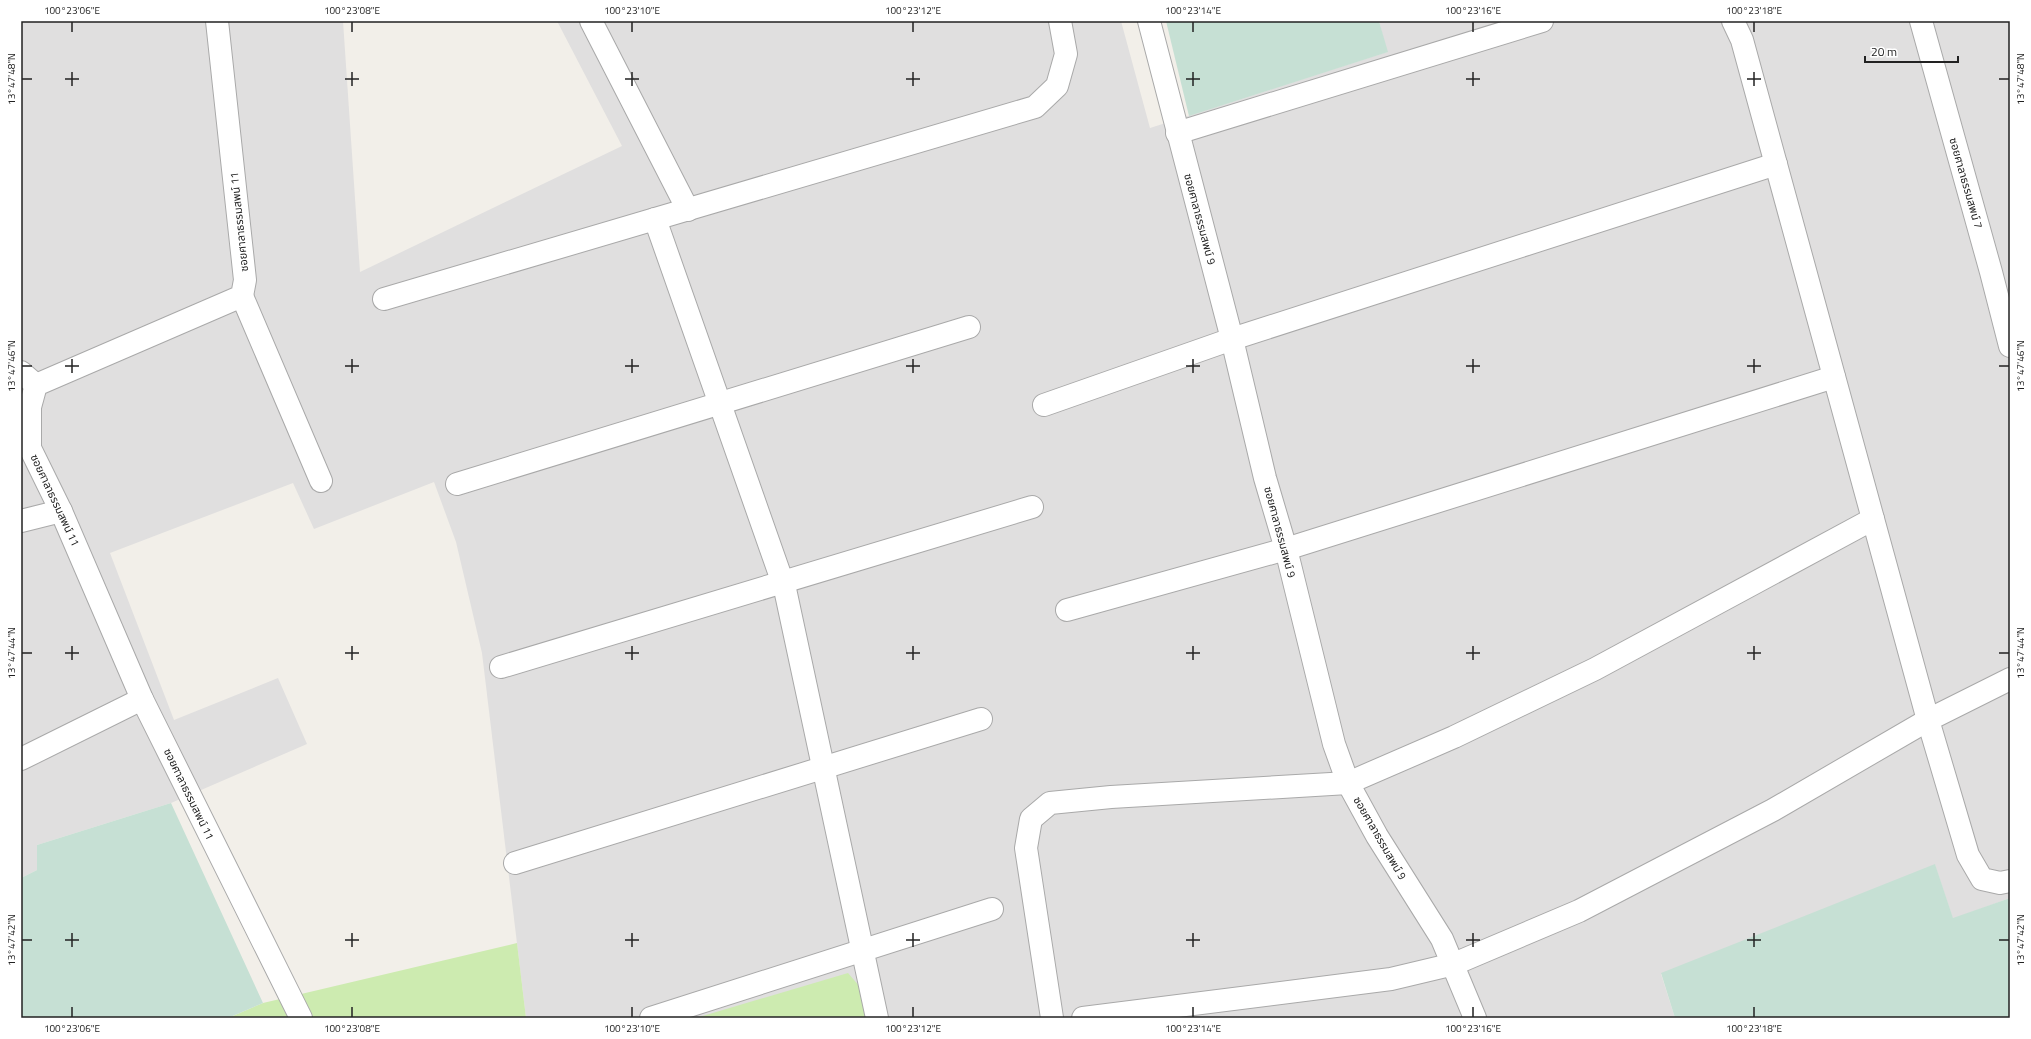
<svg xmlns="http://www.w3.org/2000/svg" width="2031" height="1039" font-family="'Titillium Web','Noto Sans Thai',sans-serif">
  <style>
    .residential { fill: #e0dfdf }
    .grass { fill: #cdebb0 }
    .wetland { fill: #c6e0d4 }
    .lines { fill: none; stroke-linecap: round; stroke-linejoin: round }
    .street-casing { stroke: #a9a9a9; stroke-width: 24 }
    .street { stroke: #fff; stroke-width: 22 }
    .ticks { fill: none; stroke: #222; stroke-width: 1.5 }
    .labels { text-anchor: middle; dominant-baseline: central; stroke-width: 4; stroke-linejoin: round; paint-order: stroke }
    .street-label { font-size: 11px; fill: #222; stroke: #fff }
    .neatline { fill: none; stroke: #222; stroke-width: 1.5 }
    .ticks-label { font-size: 10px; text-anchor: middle; fill: #222 }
  </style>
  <rect width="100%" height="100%" fill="#f2efe9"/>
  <!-- residential -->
  <polygon class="residential" points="21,21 343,21 360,272 622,146 557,21 1121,21 1150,128 1387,52 1379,21 2010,21 2010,898 1953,919 1935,865 1661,974 1675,1018 526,1018 482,653 456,542 434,482 314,529 293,483 110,553 174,720 278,678 307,744 171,803 37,845 37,870 21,878"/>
  <!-- grass -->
  <g class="grass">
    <polygon points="517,943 526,1018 228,1018 263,1003"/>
    <polygon points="848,973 861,988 866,1018 696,1018"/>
  </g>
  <!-- wetland -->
  <g class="wetland">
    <polygon points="1166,21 1379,21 1388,52 1189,116"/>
    <polygon points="171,803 263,1003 228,1018 21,1018 21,878 37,870 37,845"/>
    <polygon points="1935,864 1953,918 2010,898 2010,1018 1675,1018 1661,973"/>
  </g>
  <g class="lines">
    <!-- street casing -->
    <g class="street-casing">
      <g id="street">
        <polyline points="217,21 245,280 242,296 36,385 30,407 30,448 61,511 142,699 301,1018"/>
        <polyline points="591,21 688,210"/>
        <polyline points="1149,21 1232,339 1265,478 1286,549 1334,744 1348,783 1377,836 1442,939 1475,1018"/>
        <polyline points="1733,21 1742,40 1928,720 1968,855 1982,879 2000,883 2010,881"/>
        <polyline points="1921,21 1991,272 2010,346"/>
        <polyline points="1177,133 1542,21"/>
        <polyline points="242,296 321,481"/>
        <polyline points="384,299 655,219"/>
        <polyline points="21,372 36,385"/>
        <polyline points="1044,405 1232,339 1776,164"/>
        <polyline points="457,484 969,327"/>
        <polyline points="21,521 61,511"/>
        <polyline points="1067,610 1286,549 1834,377"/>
        <polyline points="501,667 1032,507"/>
        <polyline points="21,759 142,699"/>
        <polyline points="515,863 981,719"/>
        <polyline points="651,1018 992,909"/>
        <polyline points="877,1018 785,589 655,219 1035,107 1057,86 1066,54 1060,21"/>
        <polyline points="1052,1018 1026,848 1031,819 1050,803 1111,797 1348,783 1454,737 1595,669 1873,519"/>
        <polyline points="1083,1018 1391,979 1454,964 1579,911 1773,810 1928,720 2010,679"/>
      </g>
    </g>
    <!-- street -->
    <use href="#street" class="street"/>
  </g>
  <!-- ticks -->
  <path class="ticks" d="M72,22V32M352,22V32M632,22V32M913,22V32M1193,22V32M1473,22V32M1754,22V32M72,72V86M352,72V86M632,72V86M913,72V86M1193,72V86M1473,72V86M1754,72V86M22,79H32M65,79H79M345,79H359M625,79H639M906,79H920M1186,79H1200M1466,79H1480M1747,79H1761M1999,79H2009M72,359V373M352,359V373M632,359V373M913,359V373M1193,359V373M1473,359V373M1754,359V373M22,366H32M65,366H79M345,366H359M625,366H639M906,366H920M1186,366H1200M1466,366H1480M1747,366H1761M1999,366H2009M72,646V660M352,646V660M632,646V660M913,646V660M1193,646V660M1473,646V660M1754,646V660M22,653H32M65,653H79M345,653H359M625,653H639M906,653H920M1186,653H1200M1466,653H1480M1747,653H1761M1999,653H2009M72,933V947M352,933V947M632,933V947M913,933V947M1193,933V947M1473,933V947M1754,933V947M22,940H32M65,940H79M345,940H359M625,940H639M906,940H920M1186,940H1200M1466,940H1480M1747,940H1761M1999,940H2009M72,1007V1017M352,1007V1017M632,1007V1017M913,1007V1017M1193,1007V1017M1473,1007V1017M1754,1007V1017"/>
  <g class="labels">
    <!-- street labels -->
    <g class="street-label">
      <text transform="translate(1966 183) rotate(74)">ซอยศาลาธรรมสพน์ 7</text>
      <text transform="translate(1200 219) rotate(75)">ซอยศาลาธรรมสพน์ 9</text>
      <text transform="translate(239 222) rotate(-96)">ซอยศาลาธรรมสพน์ 11</text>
      <text transform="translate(55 500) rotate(65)">ซอยศาลาธรรมสพน์ 11</text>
      <text transform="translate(1280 532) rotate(75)">ซอยศาลาธรรมสพน์ 9</text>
      <text transform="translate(189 794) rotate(64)">ซอยศาลาธรรมสพน์ 11</text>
      <text transform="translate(1380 838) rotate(60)">ซอยศาลาธรรมสพน์ 9</text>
    </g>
  </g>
  <!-- border -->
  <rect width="2031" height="1039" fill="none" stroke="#ffffff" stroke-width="44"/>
  <!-- scale -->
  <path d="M1865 56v6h93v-6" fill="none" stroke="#222222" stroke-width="2"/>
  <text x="1871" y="56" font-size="12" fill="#222222" stroke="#ffffff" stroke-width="3" paint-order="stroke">20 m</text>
  <rect x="22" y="22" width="1987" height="995" class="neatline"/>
  <g class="ticks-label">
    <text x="72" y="14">100°23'06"E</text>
    <text x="352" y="14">100°23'08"E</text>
    <text x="632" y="14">100°23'10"E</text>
    <text x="913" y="14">100°23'12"E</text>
    <text x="1193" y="14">100°23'14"E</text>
    <text x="1473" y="14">100°23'16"E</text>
    <text x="1754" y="14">100°23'18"E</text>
    <text transform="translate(11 79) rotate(-90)" y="4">13°47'48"N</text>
    <text transform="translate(2020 79) rotate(-90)" y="4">13°47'48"N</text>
    <text transform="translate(11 366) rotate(-90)" y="4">13°47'46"N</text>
    <text transform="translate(2020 366) rotate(-90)" y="4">13°47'46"N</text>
    <text transform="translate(11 653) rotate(-90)" y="4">13°47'44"N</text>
    <text transform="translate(2020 653) rotate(-90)" y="4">13°47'44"N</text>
    <text transform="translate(11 940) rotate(-90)" y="4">13°47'42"N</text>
    <text transform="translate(2020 940) rotate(-90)" y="4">13°47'42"N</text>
    <text x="72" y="1032">100°23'06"E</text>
    <text x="352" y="1032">100°23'08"E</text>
    <text x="632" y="1032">100°23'10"E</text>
    <text x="913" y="1032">100°23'12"E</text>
    <text x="1193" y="1032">100°23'14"E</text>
    <text x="1473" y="1032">100°23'16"E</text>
    <text x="1754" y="1032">100°23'18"E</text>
  </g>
</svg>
